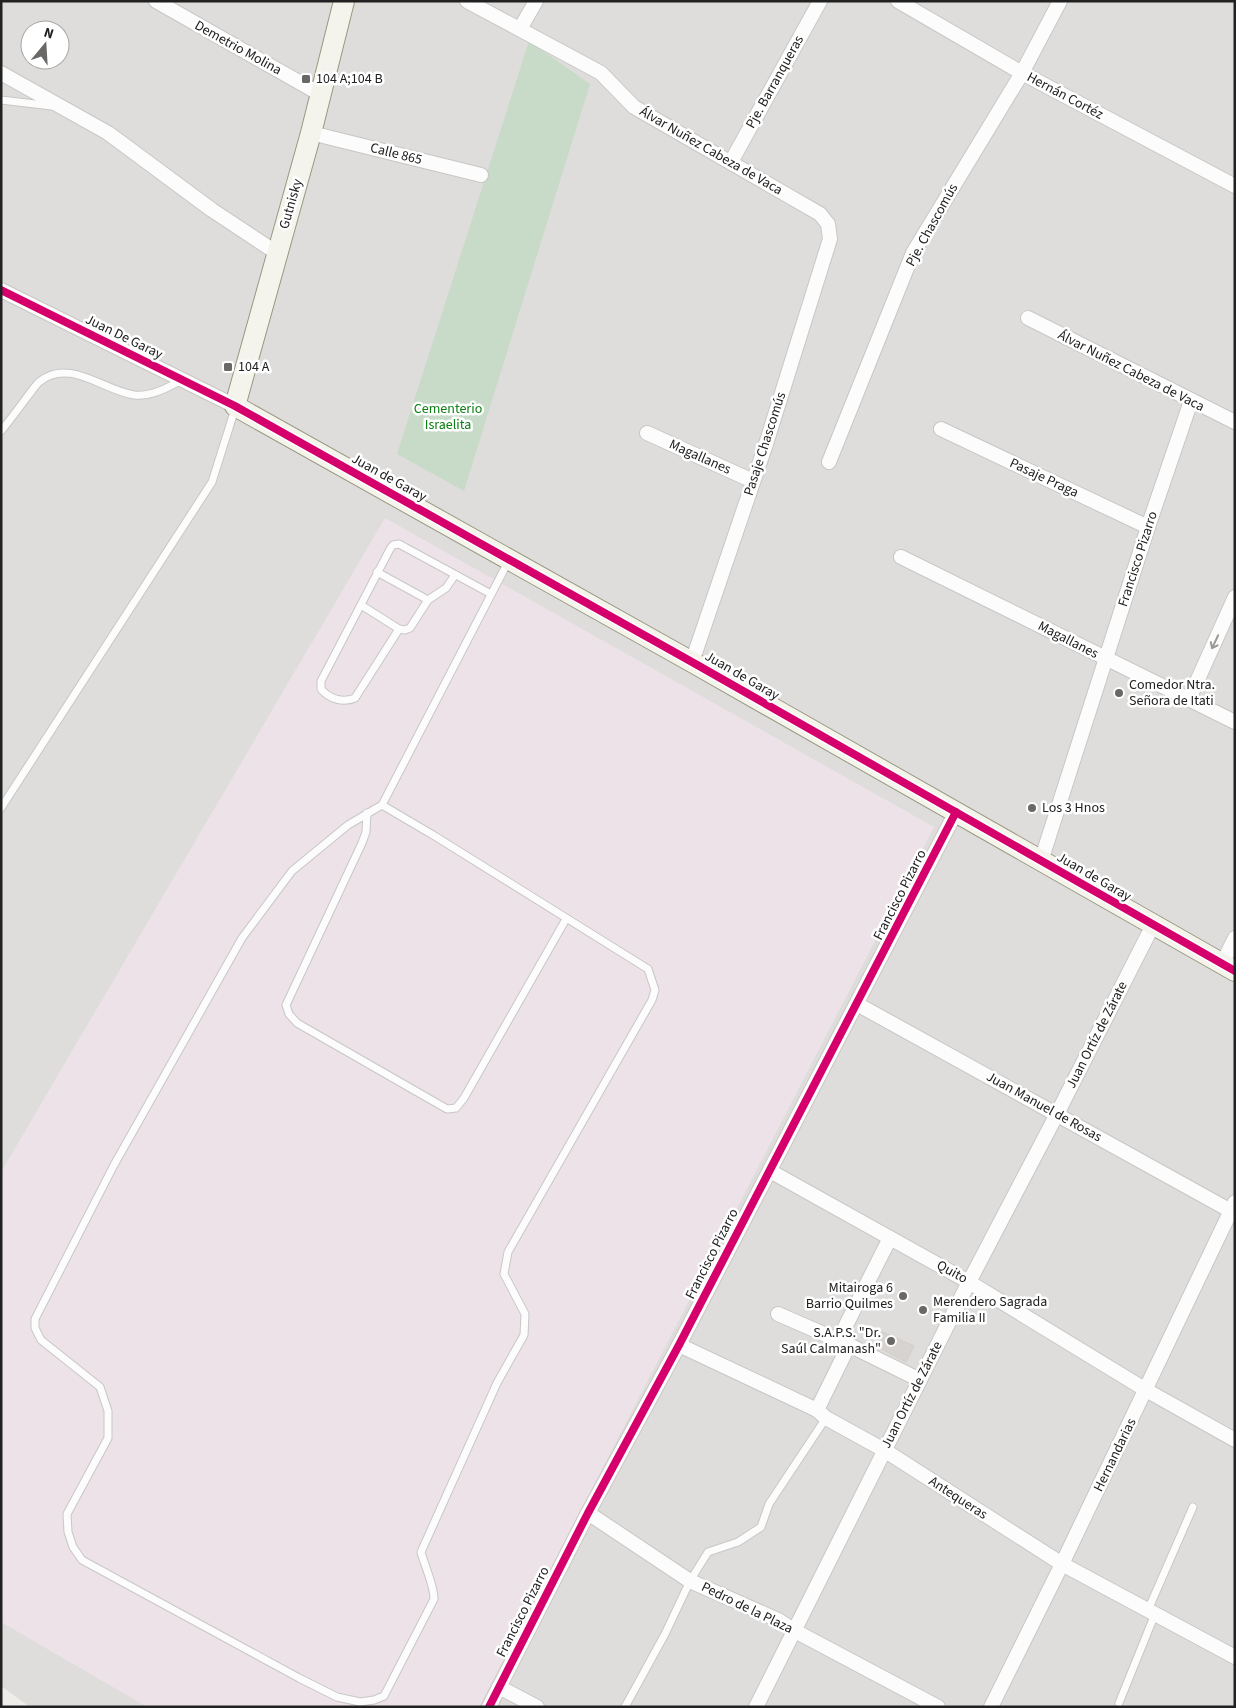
<svg xmlns="http://www.w3.org/2000/svg" width="1236" height="1708" font-family="'Source Sans 3',sans-serif">
  <style>
    .residential { fill: #dedddb; fill-rule: evenodd }
    .industrial { fill: #ece2e8 }
    .cemetery { fill: #c8dac8 }
    .building { fill: #d6d3d0; stroke: #d2ceca }
    .lines { fill: none; stroke-linecap: round; stroke-linejoin: round }
    .lane-casing { stroke: #c8c7c5; stroke-width: 9 }
    .street-casing { stroke: #c8c7c5; stroke-width: 16 }
    .secondary-casing { stroke: #989980; stroke-width: 22 }
    .lane { stroke: #fdfcfc; stroke-width: 7 }
    .street { stroke: #fdfcfc; stroke-width: 14 }
    .secondary { stroke: #f4f4ec; stroke-width: 20 }
    .cycleway-casing { stroke: #fff; stroke-width: 11 }
    .cycleway { stroke: #d6006c; stroke-width: 8 }
    .oneway { stroke: #9a9999 }
    .poi-dot { fill: #696867; stroke: #fff; stroke-width: 2 }
    .labels { text-anchor: middle; dominant-baseline: central; stroke-width: 5; stroke-linejoin: round; paint-order: stroke }
    .street-label { font-size: 14px; fill: #212121; stroke: #fff }
    .poi-label { font-size: 14px; fill: #212121; stroke: #fff; text-anchor: start }
    .park-label { font-size: 14px; fill: #0c8113; stroke: #fff }
  </style>
  <rect width="100%" height="100%" fill="#efede9"/>
  <!-- residential -->
  <path class="residential" d="M1,1H1235V1707H30L1,1686ZM30,30H60V60H30Z"/>
  <!-- industrial -->
  <polygon class="industrial" points="385,518 934,827 479,1707 147,1707 1,1622 1,1172"/>
  <!-- cemetery -->
  <polygon class="cemetery" points="529,41 590,84 464,491 397,454"/>
  <!-- building -->
  <polygon class="building" points="883,1332 914,1346 906,1362 876,1346"/>
  <g class="lines">
    <!-- lane casing -->
    <g class="lane-casing">
      <g id="lane">
        <polyline points="1,100 52,106"/>
        <path d="M1,431C10,420 19,408 27,397C31,392 35,386 39,382C69,357 104,391 134,395C150,397 168,388 181,380"/>
        <polyline points="377,572 428,600"/>
        <polyline points="361,605 399,629 405,630 410,628 428,600 446,588 455,575"/>
        <path d="M399,629L355,698C343,703 329,699 321,689V681L390,549L393,545L399,544L491,594"/>
        <path d="M382,805L348,825L292,871L242,938L114,1165L35,1319V1328L41,1340L100,1387L108,1411V1438L67,1514L68,1532L73,1547L82,1560L299,1678L337,1697L360,1702L374,1700L384,1696L434,1599C434,1585 425,1567 421,1552L497,1383L524,1335L525,1314L504,1274L508,1252L652,1000L655,990L648,969L433,835L382,805L509,560"/>
        <polyline points="1,808 212,482 235,409"/>
        <polyline points="367,813 366,832 362,843 286,1005 289,1014 297,1023 447,1109 456,1108 464,1098 566,919"/>
        <polyline points="1148,1610 1193,1507"/>
        <polyline points="1119,1703 1155,1614"/>
        <polyline points="625,1707 665,1634 690,1581 708,1552 738,1542 761,1527 769,1504 826,1418"/>
      </g>
    </g>
    <!-- street casing -->
    <g class="street-casing">
      <g id="street">
        <polyline points="156,1 320,94"/>
        <polyline points="467,1 601,73 634,107 820,214 828,224 830,239 766,444 692,662"/>
        <polyline points="898,1 1022,73 1235,186"/>
        <polyline points="520,29 536,1"/>
        <polyline points="1,73 108,133 212,210 277,253"/>
        <polyline points="311,133 481,175"/>
        <polyline points="731,162 820,1"/>
        <polyline points="1,290 235,406"/>
        <polyline points="1028,318 1235,422"/>
        <polyline points="941,429 1148,527"/>
        <polyline points="647,433 753,481"/>
        <polyline points="829,462 913,253 1022,73 1060,1"/>
        <polyline points="901,557 1235,722"/>
        <polyline points="1189,699 1235,597"/>
        <polyline points="1041,861 1148,527 1191,401"/>
        <polyline points="1222,964 1235,938"/>
        <polyline points="857,1004 1231,1211"/>
        <polyline points="770,1171 969,1282 1146,1390 1235,1440"/>
        <polyline points="778,1314 849,1345 920,1380"/>
        <polyline points="838,1341 890,1238"/>
        <polyline points="679,1345 817,1410 826,1418 884,1450 1062,1564 1235,1657"/>
        <polyline points="817,1410 849,1345"/>
        <polyline points="588,1513 690,1581 778,1620 795,1631 938,1707"/>
        <polyline points="499,1687 537,1707"/>
        <polyline points="489,1707 588,1513 679,1345 956,812"/>
        <polyline points="756,1707 969,1282 1057,1114 1153,925"/>
        <polyline points="991,1707 1062,1564 1235,1202"/>
      </g>
    </g>
    <!-- secondary casing -->
    <g class="secondary-casing">
      <polyline id="secondary" points="344,1 311,133 235,406 692,662 1235,971"/>
    </g>
    <!-- lane -->
    <use href="#lane" class="lane"/>
    <!-- street -->
    <use href="#street" class="street"/>
    <!-- secondary -->
    <use href="#secondary" class="secondary"/>
    <!-- cycleway casing -->
    <g class="cycleway-casing">
      <g id="cycleway">
        <polyline points="1,290 235,406 692,662 1235,971"/>
        <polyline points="489,1707 588,1513 679,1345 956,812"/>
      </g>
    </g>
    <!-- cycleway -->
    <use href="#cycleway" class="cycleway"/>
  </g>
  <!-- one-way arrows -->
  <defs><path id="oneway-shaft" d="M-6 0H5M1.5-3L5.5 0L1.5 3" fill="none" stroke-width="1.6" stroke-linecap="round" stroke-linejoin="round" transform="scale(1.25)"/></defs>
  <use class="oneway" href="#oneway-shaft" transform="translate(1215 642) rotate(115)"/>
  <!-- markers -->
  <g class="poi-dot">
    <rect x="301" y="74" width="10" height="10" rx="2.5"/>
    <rect x="223" y="362" width="10" height="10" rx="2.5"/>
    <circle cx="1119" cy="693" r="5"/>
    <circle cx="1032" cy="808" r="5"/>
    <circle cx="903" cy="1296" r="5"/>
    <circle cx="923" cy="1310" r="5"/>
    <circle cx="891" cy="1341" r="5"/>
  </g>
  <g class="labels">
    <!-- street labels -->
    <g class="street-label">
      <text transform="translate(238 48) rotate(29)">Demetrio Molina</text>
      <text transform="translate(775 82) rotate(-61)">Pje. Barranqueras</text>
      <text transform="translate(1065 96) rotate(28)">Hernán Cortéz</text>
      <text transform="translate(711 151) rotate(30)">Álvar Nuñez Cabeza de Vaca</text>
      <text transform="translate(396 154) rotate(14)">Calle 865</text>
      <text transform="translate(291 204) rotate(-74)">Gutnisky</text>
      <text transform="translate(932 225) rotate(-61)">Pje. Chascomús</text>
      <text transform="translate(124 337) rotate(26)">Juan De Garay</text>
      <text transform="translate(1131 371) rotate(27)">Álvar Nuñez Cabeza de Vaca</text>
      <text transform="translate(765 444) rotate(-72)">Pasaje Chascomús</text>
      <text transform="translate(700 457) rotate(24)">Magallanes</text>
      <text transform="translate(389 478) rotate(29)">Juan de Garay</text>
      <text transform="translate(1044 478) rotate(25)">Pasaje Praga</text>
      <text transform="translate(1138 559) rotate(-72)">Francisco Pizarro</text>
      <text transform="translate(1068 640) rotate(27)">Magallanes</text>
      <text transform="translate(742 676) rotate(30)">Juan de Garay</text>
      <text transform="translate(1094 877) rotate(30)">Juan de Garay</text>
      <text transform="translate(900 895) rotate(-63)">Francisco Pizarro</text>
      <text transform="translate(1097 1035) rotate(-63)">Juan Ortíz de Zárate</text>
      <text transform="translate(1044 1107) rotate(29)">Juan Manuel de Rosas</text>
      <text transform="translate(712 1254) rotate(-63)">Francisco Pizarro</text>
      <text transform="translate(952 1272) rotate(29)">Quito</text>
      <text transform="translate(912 1395) rotate(-63)">Juan Ortíz de Zárate</text>
      <text transform="translate(1115 1455) rotate(-64)">Hernandarias</text>
      <text transform="translate(958 1498) rotate(33)">Antequeras</text>
      <text transform="translate(747 1608) rotate(26)">Pedro de la Plaza</text>
      <text transform="translate(523 1612) rotate(-63)">Francisco Pizarro</text>
    </g>
    <!-- poi labels -->
    <g class="poi-label">
      <text x="316" y="79">104 A;104 B</text>
      <text x="238" y="367">104 A</text>
      <text x="1129" y="685">Comedor Ntra.<tspan x="1129" dy="16">Señora de Itati</tspan></text>
      <text x="1042" y="808">Los 3 Hnos</text>
      <text x="893" y="1288" text-anchor="end">Mitairoga 6<tspan x="893" dy="16">Barrio Quilmes</tspan></text>
      <text x="933" y="1302">Merendero Sagrada<tspan x="933" dy="16">Familia II</tspan></text>
      <text x="881" y="1333" text-anchor="end">S.A.P.S. "Dr.<tspan x="881" dy="16">Saúl Calmanash"</tspan></text>
    </g>
    <!-- park labels -->
    <g class="park-label">
      <text x="448" y="409">Cementerio<tspan x="448" dy="16">Israelita</tspan></text>
    </g>
  </g>
  <!-- border -->
  <rect width="1236" height="1708" fill="none" stroke="#212121" stroke-width="5"/>
  <!-- north arrow -->
  <g transform="translate(45 45) rotate(18)"><circle r="24" fill="#ffffff" stroke="#a6a6a6"/>
  <path d="M0-4L9 19L0 12L-9 19Z" fill="#696867"/>
  <text y="-8" font-size="14" font-weight="bold" text-anchor="middle" fill="#212121">N</text>
  </g>
</svg>
